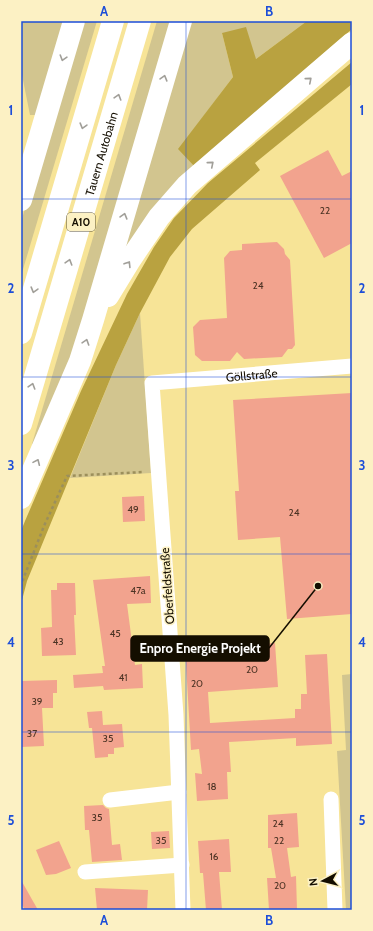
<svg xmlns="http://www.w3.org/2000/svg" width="373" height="931" font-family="Cabin,sans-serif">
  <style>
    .green { fill: #d2c58f }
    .forest { fill: #b9a240 }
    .building { fill: #f2a38e }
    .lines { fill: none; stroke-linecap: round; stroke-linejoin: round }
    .path { stroke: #9c8f5b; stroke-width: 2.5; stroke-dasharray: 3 3; stroke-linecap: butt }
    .minor { stroke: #fff; stroke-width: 15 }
    .highway { stroke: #fff; stroke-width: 22 }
    .oneway { stroke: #a19f99 }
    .grid { fill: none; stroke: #1d4ed8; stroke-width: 1; stroke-opacity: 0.55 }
    .labels { text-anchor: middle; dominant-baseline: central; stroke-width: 3; stroke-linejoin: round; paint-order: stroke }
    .number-label { font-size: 10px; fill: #4c3324 }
    .shield { fill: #fcf1c4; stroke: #5a523b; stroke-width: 1 }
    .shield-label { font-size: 11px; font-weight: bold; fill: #140e00 }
    .street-label { font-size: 12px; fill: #140e00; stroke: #fcf1c4 }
    .leader { fill: none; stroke: #140e00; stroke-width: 1.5 }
    .callout-dot { fill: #140e00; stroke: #fcf1c4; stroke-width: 1.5 }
    .callout { fill: #140e00; stroke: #140e00; stroke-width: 1.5 }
    .callout-label { font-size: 13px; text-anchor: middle; font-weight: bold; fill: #fff }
    .neatline { fill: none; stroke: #1d4ed8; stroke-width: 1.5 }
    .grid-label { font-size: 13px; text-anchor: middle; font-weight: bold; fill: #1d4ed8 }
  </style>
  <rect width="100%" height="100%" fill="#f7e497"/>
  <!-- green -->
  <g class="green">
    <polygon points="21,21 64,21 36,115 30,115 21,70"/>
    <polygon points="80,21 97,21 21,276 21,222"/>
    <polygon points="157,21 175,21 74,353 35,446 32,444"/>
    <polygon points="189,21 307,21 256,59 222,33 233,77 179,149 194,166 118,269"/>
    <polygon points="140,313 151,473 70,478 116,365"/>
    <polygon points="352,674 352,910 346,910 337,751 346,750 342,675"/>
  </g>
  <!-- forest -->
  <g class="forest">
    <polygon points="307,21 350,21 352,23 352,29 194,166 178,149 233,77 222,33 246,27 256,59"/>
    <polygon points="352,62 352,84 255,163 260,170 192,229 170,257 140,313 116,365 27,581 21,604 21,531 25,521 81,391 127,294 154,247 174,218 208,183"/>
  </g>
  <!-- building -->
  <g class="building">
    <polygon points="328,150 342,176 352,171 352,243 324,258 280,176"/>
    <polygon points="277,242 284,249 285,254 290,260 295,345 292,349 288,349 282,357 244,359 237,352 230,361 202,361 195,355 193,327 200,320 227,318 224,258 230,251 242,250 242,244"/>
    <polygon points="352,393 352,614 287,619 280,537 238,540 235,491 239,491 233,400"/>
    <polygon points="144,496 145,521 123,522 122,497"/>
    <polygon points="150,576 151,603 127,604 135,665 142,664 143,688 104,690 103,686 74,688 73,675 103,673 102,666 105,666 93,580"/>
    <polygon points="57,583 75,583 76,615 74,615 76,655 42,656 41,628 52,627 51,590 57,590"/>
    <polygon points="275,643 278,687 208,692 210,723 295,718 295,709 301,709 301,694 307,694 305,655 327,654 332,744 296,746 296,738 229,742 231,772 227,772 228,799 197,801 195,773 202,774 199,749 191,750 185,647 206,646 206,648"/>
    <polygon points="57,680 57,693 53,693 53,708 42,708 44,746 21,747 21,681"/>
    <polygon points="102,711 103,725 122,724 124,747 114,748 114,754 108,754 108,757 95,758 92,728 89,728 87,712"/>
    <polygon points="103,805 106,808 109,809 112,845 120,844 122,860 92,862 89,830 85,830 84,806"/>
    <polygon points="297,813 299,847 287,848 291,877 296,876 297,910 269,910 267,878 276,878 271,848 268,848 268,815"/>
    <polygon points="169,831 170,848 152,849 151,832"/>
    <polygon points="229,839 231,872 219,872 222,910 206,910 203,873 200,873 198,841"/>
    <polygon points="59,841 71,868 56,874 46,875 36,850"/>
    <polygon points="21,880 38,910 25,910 21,903"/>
    <polygon points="95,888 148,890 147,910 97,910"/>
  </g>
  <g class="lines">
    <!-- path -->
    <polyline class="path" points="21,587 24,577 44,526 67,476 144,472"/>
    <!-- minor -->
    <g class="minor">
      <polyline points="331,799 335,910"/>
      <polyline points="110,800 179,792"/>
      <polyline points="85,872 182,865"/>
      <path id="s1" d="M183,910L176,715L152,383L352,366"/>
    </g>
    <!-- highway -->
    <g class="highway">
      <polyline points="21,200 74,21"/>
      <polyline points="108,296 130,260 159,217 187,185 352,43"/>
      <polyline points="21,333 113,21"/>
      <path id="s2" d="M21,424L140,21"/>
      <polyline points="21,498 80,361 93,320 181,21"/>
    </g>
  </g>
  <!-- one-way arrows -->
  <defs><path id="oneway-chevron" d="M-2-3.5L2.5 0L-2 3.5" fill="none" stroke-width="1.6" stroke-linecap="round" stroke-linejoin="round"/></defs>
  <g class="oneway">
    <use href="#oneway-chevron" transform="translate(63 58) rotate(107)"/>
    <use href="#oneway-chevron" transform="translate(164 78) rotate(-74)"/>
    <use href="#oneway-chevron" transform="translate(309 80) rotate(-41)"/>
    <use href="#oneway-chevron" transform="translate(118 97) rotate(-73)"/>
    <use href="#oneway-chevron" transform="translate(83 126) rotate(106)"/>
    <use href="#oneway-chevron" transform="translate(211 164) rotate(-40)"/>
    <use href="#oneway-chevron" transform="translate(124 216) rotate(-74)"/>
    <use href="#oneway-chevron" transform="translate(69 262) rotate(-73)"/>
    <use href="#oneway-chevron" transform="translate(128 264) rotate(-58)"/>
    <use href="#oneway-chevron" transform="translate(34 290) rotate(106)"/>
    <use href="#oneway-chevron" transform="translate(86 342) rotate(-72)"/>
    <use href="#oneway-chevron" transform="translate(32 386) rotate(-73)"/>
    <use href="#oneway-chevron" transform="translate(37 462) rotate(-66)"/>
  </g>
  <!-- grid -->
  <path class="grid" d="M186,21V910M21,199H352M21,377H352M21,554H352M21,732H352"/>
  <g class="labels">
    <!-- number labels -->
    <g class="number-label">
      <text x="325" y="210">22</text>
      <text x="258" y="285">24</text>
      <text x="133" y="509">49</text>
      <text x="294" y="512">24</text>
      <text x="138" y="590">47a</text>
      <text x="115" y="633">45</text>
      <text x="58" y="641">43</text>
      <text x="252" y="669">20</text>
      <text x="123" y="677">41</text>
      <text x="197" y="683">20</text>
      <text x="37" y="701">39</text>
      <text x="32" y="733">37</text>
      <text x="108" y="738">35</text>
      <text x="212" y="786">18</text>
      <text x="97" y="817">35</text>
      <text x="278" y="823">24</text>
      <text x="161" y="840">35</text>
      <text x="279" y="840">22</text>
      <text x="214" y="856">16</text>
      <text x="280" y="885">20</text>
    </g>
    <!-- shield labels -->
    <rect class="shield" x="67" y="213" width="28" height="18" rx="3"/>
    <g class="shield-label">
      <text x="81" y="222">A10</text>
    </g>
    <!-- street labels -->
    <g class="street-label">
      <text stroke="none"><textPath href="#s2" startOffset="282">Tauern Autobahn</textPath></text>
      <text stroke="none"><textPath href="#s1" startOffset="628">Göllstraße</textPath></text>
      <text transform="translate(167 586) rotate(-94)">Oberfeldstraße</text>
    </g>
  </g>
  <!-- callouts -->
  <path class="leader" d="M318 586L269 648"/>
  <circle class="callout-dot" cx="318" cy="586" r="4"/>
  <rect class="callout" x="131" y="636" width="138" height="25" rx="4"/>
  <g class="callout-label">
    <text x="200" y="653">Enpro Energie Projekt</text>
  </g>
  <!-- border -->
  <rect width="373" height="931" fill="none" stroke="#fcf1c4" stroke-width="44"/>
  <!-- north arrow -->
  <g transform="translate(323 881) rotate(263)" stroke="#fcf1c4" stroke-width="3" paint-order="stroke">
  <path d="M0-3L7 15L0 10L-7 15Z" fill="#140e00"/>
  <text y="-6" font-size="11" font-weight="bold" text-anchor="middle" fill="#140e00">N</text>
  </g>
  <rect x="22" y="22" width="329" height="887" class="neatline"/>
  <g class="grid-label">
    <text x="104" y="16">A</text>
    <text x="269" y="16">B</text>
    <text x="11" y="115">1</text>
    <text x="362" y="115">1</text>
    <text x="11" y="293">2</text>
    <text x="362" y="293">2</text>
    <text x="11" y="470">3</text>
    <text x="362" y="470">3</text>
    <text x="11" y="647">4</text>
    <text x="362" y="647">4</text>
    <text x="11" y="825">5</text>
    <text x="362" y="825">5</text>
    <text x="104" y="925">A</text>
    <text x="269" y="925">B</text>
  </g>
</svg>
